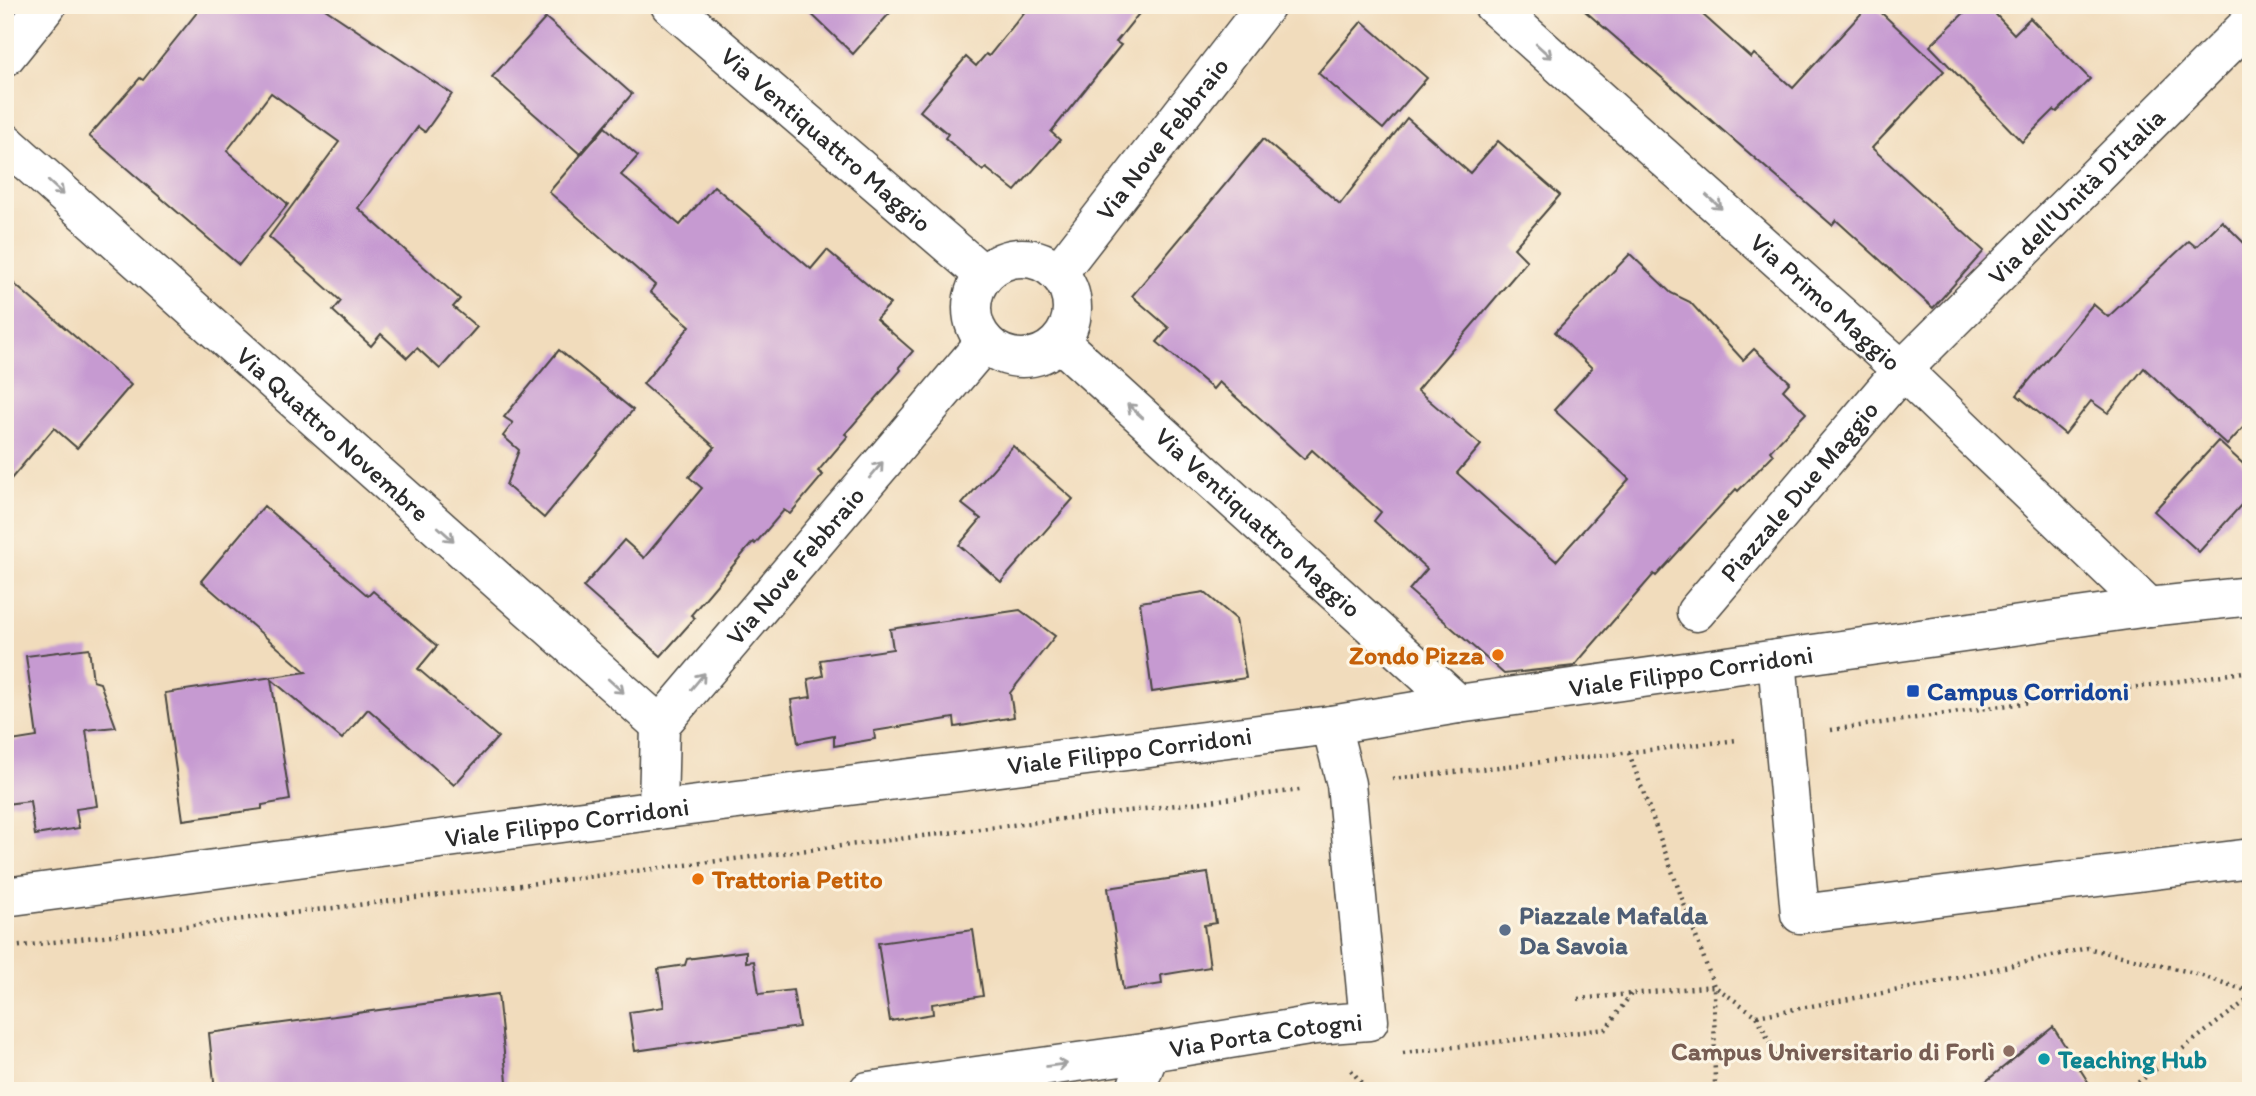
<svg xmlns="http://www.w3.org/2000/svg" width="2256" height="1096" font-family="Itim,sans-serif">
  <style>
    .building { fill: #c69ad1 }
    .lines { fill: none; stroke-linecap: round; stroke-linejoin: round }
    .minor-casing { stroke: #494641; stroke-width: 41 }
    .major-casing { stroke: #494641; stroke-width: 41 }
    .path { stroke: #494641; stroke-width: 4.5; stroke-dasharray: 2 5; stroke-linecap: butt }
    .minor { stroke: #fff; stroke-width: 38 }
    .major { stroke: #fff; stroke-width: 38 }
    .oneway { stroke: #a0a0a0 }
    .food-dot { fill: #e8710a; stroke: #fcf5e5; stroke-width: 2.5 }
    .transit-dot { fill: #1a4fb4; stroke: #fcf5e5; stroke-width: 2.5 }
    .service-dot { fill: #5c6f8a; stroke: #fcf5e5; stroke-width: 2.5 }
    .education-dot { fill: #8d6e63; stroke: #fcf5e5; stroke-width: 2.5 }
    .culture-dot { fill: #0f9aa8; stroke: #fcf5e5; stroke-width: 2.5 }
    .labels { text-anchor: middle; dominant-baseline: central; stroke-width: 6; stroke-linejoin: round; paint-order: stroke }
    .street-label { font-size: 26px; fill: #2b2b2b; stroke: #fcf5e5 }
    .food-label { font-size: 26px; font-weight: bold; fill: #c56008; stroke: #fcf5e5; text-anchor: end }
    .transit-label { font-size: 26px; font-weight: bold; fill: #164399; stroke: #fcf5e5; text-anchor: start }
    .service-label { font-size: 26px; font-weight: bold; fill: #4e5e75; stroke: #fcf5e5; text-anchor: start }
    .education-label { font-size: 26px; font-weight: bold; fill: #785e54; stroke: #fcf5e5; text-anchor: end }
    .culture-label { font-size: 26px; font-weight: bold; fill: #0d838f; stroke: #fcf5e5; text-anchor: start }
  </style>
  <rect width="100%" height="100%" fill="#fcf5e5"/>
  <filter id="ink" filterUnits="userSpaceOnUse"><feTurbulence type="fractalNoise" baseFrequency=".0143" numOctaves="2"/><feDisplacementMap in="SourceGraphic" scale="14" xChannelSelector="R" yChannelSelector="G"/><feConvolveMatrix kernelMatrix="1 2 1 2 8 2 1 2 1" color-interpolation-filters="sRGB"/></filter>
  <filter id="wash" filterUnits="userSpaceOnUse"><feTurbulence type="fractalNoise" baseFrequency=".00686" numOctaves="4" result="noise"/><feDisplacementMap in="SourceGraphic" scale="28" xChannelSelector="R" yChannelSelector="G"/><feGaussianBlur stdDeviation="1.57" result="paint"/><feColorMatrix in="noise" values="0 0 0 0 0 0 0 0 0 0 0 0 0 0 0 0 0 1.4 0 .05"/><feComposite in="paint" operator="in"/></filter>
  <g filter="url(#wash)">
    <rect width="100%" height="100%" fill="#f1dcbc"/>
    <g id="blocks">
      <!-- building -->
      <g class="building">
        <polygon points="203,5 319,5 452,94 425,132 418,127 358,208 460,299 453,307 477,327 440,369 417,348 407,358 381,334 371,346 333,311 341,301 269,237 339,142 271,93 227,151 288,204 239,265 89,136 140,78 143,80"/>
        <polygon points="802,5 897,5 853,54"/>
        <polygon points="1030,5 1146,5 1116,42 1121,45 1051,132 1060,140 1015,191 986,168 983,171 945,138 948,134 920,111 966,57 976,66 986,54 989,56"/>
        <polygon points="1578,5 1692,5 1751,58 1754,54 1793,88 1869,5 1873,5 1944,71 1872,148 1984,251 1933,308 1836,220 1832,225"/>
        <polygon points="1972,5 1987,5 2014,34 2030,18 2090,79 2057,112 2054,110 2022,142 1930,46"/>
        <polygon points="546,18 632,94 580,154 492,77"/>
        <polygon points="1362,21 1427,78 1383,129 1318,73"/>
        <polygon points="1407,118 1470,173 1498,141 1560,195 1514,248 1527,261 1417,390 1481,445 1457,473 1556,561 1629,479 1554,410 1592,368 1555,332 1630,254 1671,293 1690,302 1743,360 1754,349 1790,382 1783,390 1806,413 1770,451 1773,455 1738,491 1736,489 1656,576 1654,574 1574,666 1504,674 1409,590 1427,569 1374,521 1381,512 1312,450 1304,459 1219,382 1213,389 1157,342 1169,328 1132,296 1263,139 1340,204"/>
        <polygon points="605,127 638,156 621,175 680,225 714,186 811,269 827,250 890,304 876,319 913,351 899,367 901,370 845,434 848,436 818,471 823,475 790,514 784,510 755,544 753,542 691,615 695,618 661,656 583,587 624,540 644,558 702,488 689,477 715,447 643,384 690,326 650,292 655,285 549,192"/>
        <polygon points="2222,221 2251,250 2251,419 2227,445 2144,368 2108,413 2091,401 2065,434 2017,395 2093,304 2108,317 2189,241 2196,247"/>
        <polygon points="5,276 131,385 77,448 54,428 5,486"/>
        <polygon points="559,350 633,410 544,518 506,485 519,450 503,436 513,423 504,417"/>
        <polygon points="2218,441 2251,471 2251,494 2199,552 2154,511"/>
        <polygon points="1013,446 1073,499 1001,582 959,545 981,519 962,504"/>
        <polygon points="264,506 368,596 373,591 437,646 418,669 498,737 454,785 368,709 342,739 271,679 290,800 262,805 262,809 183,820 165,693 306,672 201,581"/>
        <polygon points="1204,592 1236,619 1246,678 1152,692 1140,602"/>
        <polygon points="1020,610 1055,636 1010,693 1014,717 955,727 954,718 874,731 875,739 834,746 834,736 798,743 791,700 811,697 808,679 823,676 820,660 893,649 890,629"/>
        <polygon points="89,648 93,681 100,683 116,727 86,730 97,806 76,809 79,828 35,835 30,801 5,804 5,742 37,737 26,656"/>
        <polygon points="1208,873 1216,923 1204,925 1210,967 1161,975 1162,984 1123,990 1108,888"/>
        <polygon points="973,930 983,996 932,1004 933,1014 890,1021 878,943"/>
        <polygon points="746,951 746,962 754,961 759,994 793,990 799,1027 635,1051 629,1012 664,1007 658,969 685,965 687,959"/>
        <polygon points="498,994 508,1091 215,1091 209,1033"/>
        <polygon points="2053,1027 2094,1091 1974,1091"/>
      </g>
    </g>
  </g>
  <g filter="url(#ink)">
    <use href="#blocks" fill-opacity="0" stroke="#494641" stroke-width="2"/>
    <g class="lines">
      <!-- minor casing -->
      <g class="minor-casing">
        <g id="minor">
          <path id="s1" d="M670,5L984,275"/>
          <path id="s2" d="M1493,5L1902,370L2149,607"/>
          <polyline points="5,57 47,5"/>
          <path id="s3" d="M5,142L660,725"/>
          <circle cx="1022" cy="308" r="50"/>
          <path id="s4" d="M1058,273L1266,5"/>
          <path id="s5" d="M1060,342L1458,704"/>
          <path id="s6" d="M1696,612L1902,370L2251,22"/>
          <polyline points="1777,659 1800,914 2251,858"/>
          <path id="s7" d="M658,810L660,725L985,342"/>
          <path id="s8" d="M868,1091L1150,1052L1315,1025L1369,1021L1346,784L1331,725"/>
          <polyline points="1135,1091 1150,1052"/>
        </g>
      </g>
      <!-- major casing -->
      <g class="major-casing">
        <g id="major">
          <path id="s9" d="M5,897L658,810L1331,725L1458,704L1777,659L2149,607L2251,596"/>
        </g>
      </g>
      <!-- path -->
      <g class="path">
        <polyline points="1831,730 2251,671"/>
        <polyline points="1629,753 1714,986 1757,1016 1781,1066"/>
        <polyline points="1392,779 1738,740"/>
        <polyline points="5,948 1300,790"/>
        <polyline points="1578,999 1714,986 1715,1091"/>
        <polyline points="1757,1016 1926,985 2087,948 2190,972 2251,992"/>
        <polyline points="1403,1053 1606,1029 1631,994"/>
        <polyline points="1351,1070 1368,1091"/>
        <polyline points="2127,1091 2251,997"/>
      </g>
      <!-- minor -->
      <use href="#minor" class="minor"/>
      <!-- major -->
      <use href="#major" class="major"/>
    </g>
    <!-- one-way arrows -->
    <defs><path id="oneway-shaft" d="M-6 0H5M1.5-3L5.5 0L1.5 3" fill="none" stroke-width="1.6" stroke-linecap="round" stroke-linejoin="round" transform="scale(1.75)"/></defs>
    <g class="oneway">
      <use href="#oneway-shaft" transform="translate(1544 51) rotate(42)"/>
      <use href="#oneway-shaft" transform="translate(56 188) rotate(42)"/>
      <use href="#oneway-shaft" transform="translate(1714 202) rotate(42)"/>
      <use href="#oneway-shaft" transform="translate(1135 411) rotate(-138)"/>
      <use href="#oneway-shaft" transform="translate(876 470) rotate(-50)"/>
      <use href="#oneway-shaft" transform="translate(446 534) rotate(42)"/>
      <use href="#oneway-shaft" transform="translate(698 681) rotate(-50)"/>
      <use href="#oneway-shaft" transform="translate(616 686) rotate(42)"/>
      <use href="#oneway-shaft" transform="translate(1057 1065) rotate(-8)"/>
    </g>
  </g>
  <!-- markers -->
  <g class="food-dot">
    <circle cx="1498" cy="655" r="7"/>
    <circle cx="698" cy="879" r="7"/>
  </g>
  <rect class="transit-dot" x="1906" y="684" width="14" height="14" rx="3.5"/>
  <circle class="service-dot" cx="1505" cy="930" r="7"/>
  <circle class="education-dot" cx="2009" cy="1051" r="7"/>
  <circle class="culture-dot" cx="2044" cy="1059" r="7"/>
  <g class="labels">
    <!-- street labels -->
    <g class="street-label">
      <text stroke="none"><textPath href="#s4" startOffset="170">Via Nove Febbraio</textPath></text>
      <text stroke="none"><textPath href="#s1" startOffset="206">Via Ventiquattro Maggio</textPath></text>
      <text stroke="none"><textPath href="#s6" startOffset="564">Via dell'Unità D'Italia</textPath></text>
      <text stroke="none"><textPath href="#s2" startOffset="446">Via Primo Maggio</textPath></text>
      <text stroke="none"><textPath href="#s3" startOffset="439">Via Quattro Novembre</textPath></text>
      <text stroke="none"><textPath href="#s6" startOffset="159">Piazzale Due Maggio</textPath></text>
      <text stroke="none"><textPath href="#s5" startOffset="268">Via Ventiquattro Maggio</textPath></text>
      <text stroke="none"><textPath href="#s7" startOffset="294">Via Nove Febbraio</textPath></text>
      <text stroke="none"><textPath href="#s9" startOffset="1701">Viale Filippo Corridoni</textPath></text>
      <text stroke="none"><textPath href="#s9" startOffset="1134">Viale Filippo Corridoni</textPath></text>
      <text stroke="none"><textPath href="#s9" startOffset="567">Viale Filippo Corridoni</textPath></text>
      <text stroke="none"><textPath href="#s8" startOffset="402">Via Porta Cotogni</textPath></text>
    </g>
    <!-- food labels -->
    <g class="food-label">
      <text x="1484" y="655">Zondo Pizza</text>
      <text x="712" y="879" text-anchor="start">Trattoria Petito</text>
    </g>
    <!-- transit labels -->
    <g class="transit-label">
      <text x="1927" y="691">Campus Corridoni</text>
    </g>
    <!-- service labels -->
    <g class="service-label">
      <text x="1519" y="915">Piazzale Mafalda<tspan x="1519" dy="30">Da Savoia</tspan></text>
    </g>
    <!-- education labels -->
    <g class="education-label">
      <text x="1995" y="1051">Campus Universitario di Forlì</text>
    </g>
    <!-- culture labels -->
    <g class="culture-label">
      <text x="2058" y="1059">Teaching Hub</text>
    </g>
  </g>
  <!-- margin -->
  <rect width="2256" height="1096" fill="none" stroke="#fcf5e5" stroke-width="28"/>
</svg>
